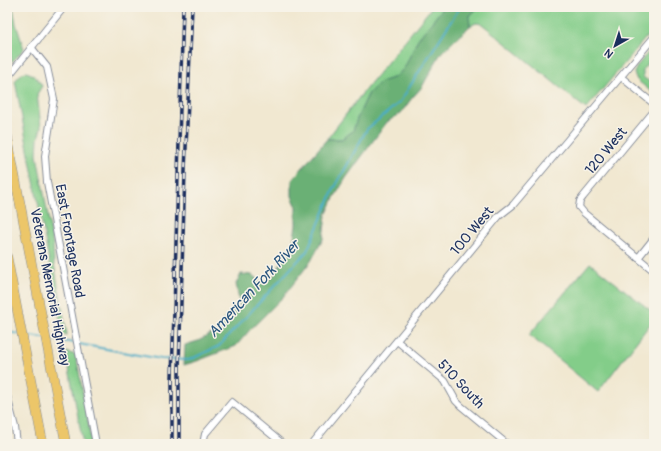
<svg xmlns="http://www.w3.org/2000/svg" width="661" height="451" font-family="Pangolin,sans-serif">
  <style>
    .green { fill: #83cd89; stroke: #4f7e74 }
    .forest { fill: #6ab075; stroke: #42706a }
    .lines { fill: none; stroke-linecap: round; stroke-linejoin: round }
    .stream { stroke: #49adc8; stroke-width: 2 }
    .minor-casing { stroke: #868c98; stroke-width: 8 }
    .highway-casing { stroke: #868c98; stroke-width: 10 }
    .minor { stroke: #fff; stroke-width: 6 }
    .highway { stroke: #ecc669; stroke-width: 9 }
    .rail-casing { stroke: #1b2f5e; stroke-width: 3.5 }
    .rail { stroke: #f7f3e8; stroke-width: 2; stroke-dasharray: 6; stroke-linecap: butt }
    .labels { text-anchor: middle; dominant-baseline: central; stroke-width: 3; stroke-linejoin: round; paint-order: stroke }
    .street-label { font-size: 14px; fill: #1b2f5e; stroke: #f7f3e8 }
    .water-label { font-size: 15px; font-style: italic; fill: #29557e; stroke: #f7f3e8 }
  </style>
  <rect width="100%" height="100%" fill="#f7f3e8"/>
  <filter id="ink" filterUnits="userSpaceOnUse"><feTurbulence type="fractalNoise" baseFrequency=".025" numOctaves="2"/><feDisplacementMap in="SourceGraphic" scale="8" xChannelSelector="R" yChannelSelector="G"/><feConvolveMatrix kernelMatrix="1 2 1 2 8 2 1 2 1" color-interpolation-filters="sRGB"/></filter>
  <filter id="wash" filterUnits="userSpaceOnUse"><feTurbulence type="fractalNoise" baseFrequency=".012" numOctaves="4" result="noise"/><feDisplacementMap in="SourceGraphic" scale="16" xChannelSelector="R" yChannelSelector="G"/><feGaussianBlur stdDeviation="0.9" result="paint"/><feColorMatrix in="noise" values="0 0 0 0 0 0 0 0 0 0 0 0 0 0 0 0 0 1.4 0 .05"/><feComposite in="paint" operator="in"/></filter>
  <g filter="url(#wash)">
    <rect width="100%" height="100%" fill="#f1e8d1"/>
    <!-- green -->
    <g class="green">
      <polygon points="7,7 13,7 16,24 24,49 12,62 7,38"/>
      <polygon points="432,7 442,7 440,12 418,39 405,67 396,77 380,82 369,93 358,116 353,131 342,139 327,139 361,95"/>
      <polygon points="478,7 654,7 654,28 586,109 482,24 476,23 470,26 469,17"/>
      <polygon points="654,45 654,56 643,69 643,77 654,85 654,94 637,80 634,73 637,66"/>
      <path d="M26,72C34,74 38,79 42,86L37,94L41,127L38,139L37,155L53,244L54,264L67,335L63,334L15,81L22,73Z"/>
      <polygon points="590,263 654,313 654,319 598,392 529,335"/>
      <polygon points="66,352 76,355 89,427 91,444 83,444"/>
    </g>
    <!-- forest -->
    <polygon class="forest" points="442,7 478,7 469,17 470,26 441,53 422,87 412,98 401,113 387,122 346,178 334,198 326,215 323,239 311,261 283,297 249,331 236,346 197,361 184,365 185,345 198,341 219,330 226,316 240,306 236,284 241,274 252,275 263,284 275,274 284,258 292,250 296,225 296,205 292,196 292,180 327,139 342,139 353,131 358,116 369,93 380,82 396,77 405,67 418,39 440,12"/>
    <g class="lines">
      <!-- stream -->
      <g class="stream">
        <polyline points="7,332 20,334"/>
        <polyline points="24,335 44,338"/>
        <polyline points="48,339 75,343"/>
        <polyline points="79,344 161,359 189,360 219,346 307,251 334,189 367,129 400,102 460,7"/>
      </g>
    </g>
  </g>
  <g filter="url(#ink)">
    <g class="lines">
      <!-- minor casing -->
      <g class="minor-casing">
        <g id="minor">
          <polyline points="31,47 47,67 54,99 45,156 47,182 96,444"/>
          <polyline points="621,77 654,104"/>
          <polyline points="7,78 64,7"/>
          <polyline points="654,111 583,197 580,201 579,207 584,213 654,271"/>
          <polyline points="638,258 654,238"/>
          <polyline points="397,341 445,381 456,401 461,406 507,444"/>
          <polyline points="7,396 15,427 17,444"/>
          <polyline points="203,444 205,434 232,402 283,444"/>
          <polyline points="312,444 499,216 513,205 654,37"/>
        </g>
      </g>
      <!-- highway casing -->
      <g class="highway-casing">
        <g id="highway">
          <polyline points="7,135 66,444"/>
          <polyline points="7,257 43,444"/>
        </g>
      </g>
      <!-- minor -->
      <use href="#minor" class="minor"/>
      <!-- highway -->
      <use href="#highway" class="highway"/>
      <!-- rail casing -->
      <g class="rail-casing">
        <g id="rail">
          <polyline points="172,444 172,378 183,7"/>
          <polyline points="179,444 179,368 185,171 192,7"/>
        </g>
      </g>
      <!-- rail -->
      <use href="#rail" class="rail"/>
    </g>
  </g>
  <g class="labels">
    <!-- street labels -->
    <g class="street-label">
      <text transform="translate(606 151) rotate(-50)">120 West</text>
      <text transform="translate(472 231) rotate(-50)">100 West</text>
      <text transform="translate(70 241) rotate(80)">East Frontage Road</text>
      <text transform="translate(50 287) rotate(79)">Veterans Memorial Highway</text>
      <text transform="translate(461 384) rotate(47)">510 South</text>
    </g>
    <!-- water labels -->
    <g class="water-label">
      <text transform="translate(254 289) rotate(-47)">American Fork River</text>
    </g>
  </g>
  <!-- margin -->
  <rect width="661" height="451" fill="none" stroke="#f7f3e8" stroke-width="24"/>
  <!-- north arrow -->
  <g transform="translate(615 46) rotate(219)" stroke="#f7f3e8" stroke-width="3" paint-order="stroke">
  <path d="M0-3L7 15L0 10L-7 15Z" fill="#1b2f5e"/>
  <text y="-6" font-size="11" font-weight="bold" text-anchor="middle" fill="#1b2f5e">N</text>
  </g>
</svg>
